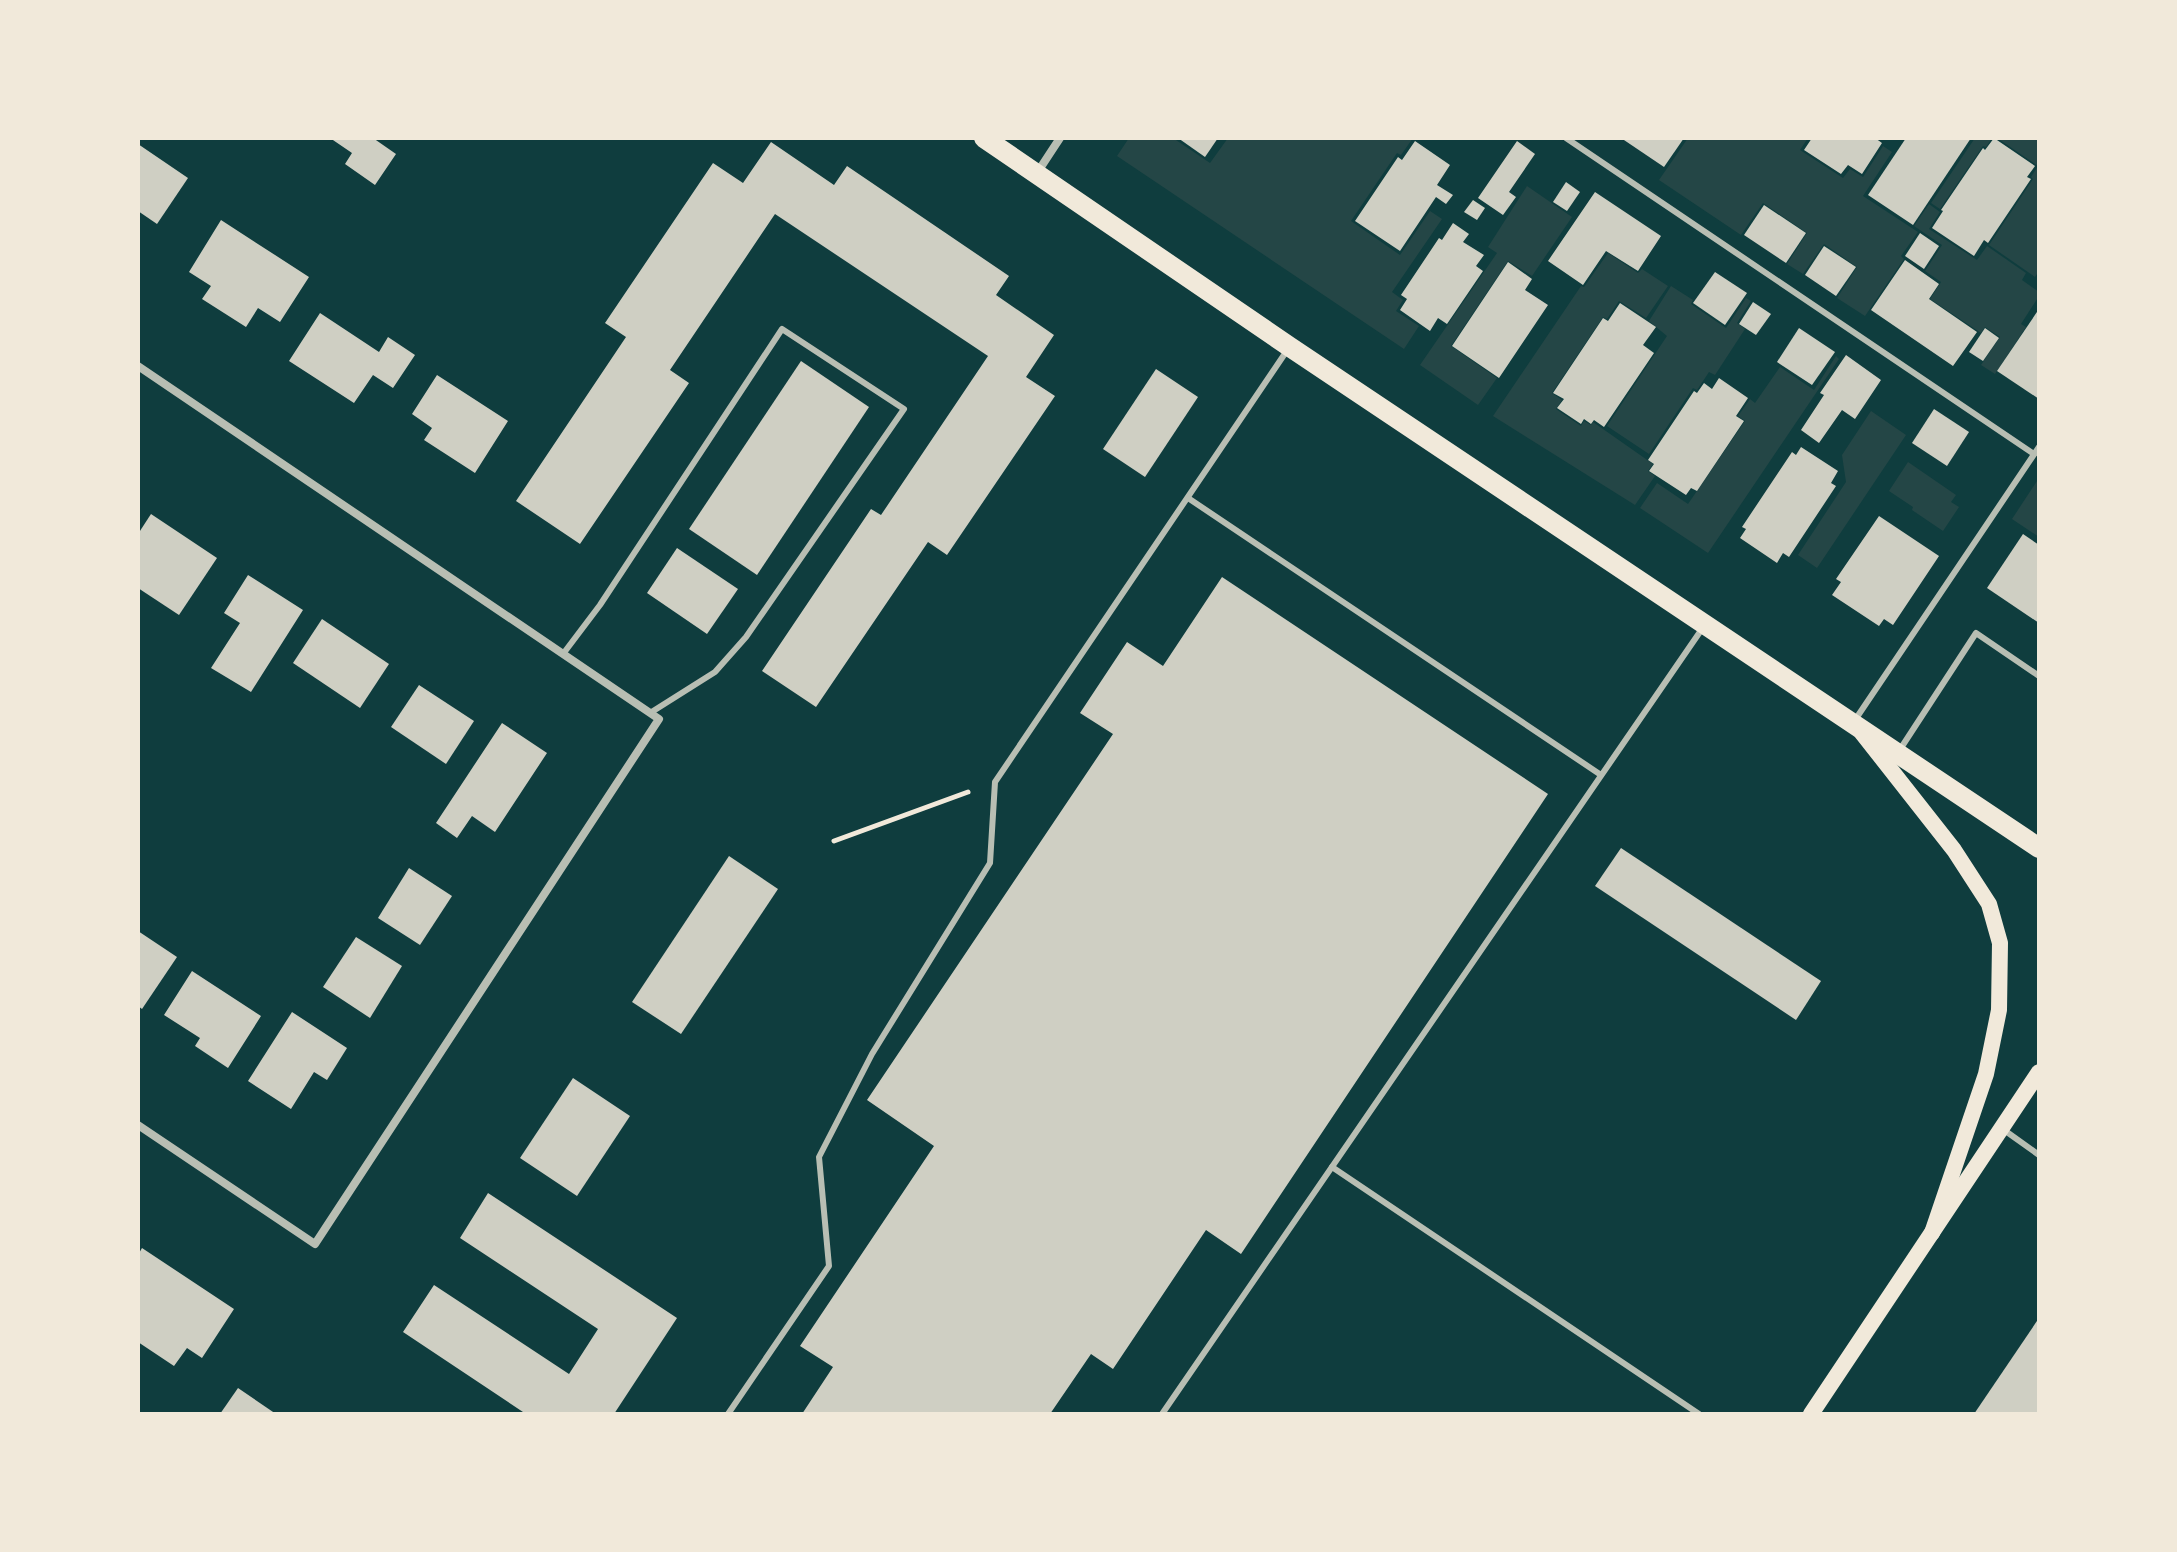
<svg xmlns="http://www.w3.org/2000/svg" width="2177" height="1552" font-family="'Roboto Condensed',sans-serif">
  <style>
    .green { fill: #244646 }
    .building { fill: #cfcfc3 }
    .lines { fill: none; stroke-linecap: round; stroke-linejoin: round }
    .path { stroke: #f1e9da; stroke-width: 5 }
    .service { stroke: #b8beb3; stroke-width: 6 }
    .minor { stroke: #b8beb3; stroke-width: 8 }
    .secondary { stroke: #f1e9da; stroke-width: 16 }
    .primary { stroke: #f1e9da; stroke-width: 20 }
  </style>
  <rect width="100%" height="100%" fill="#0f3d3e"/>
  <!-- green -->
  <g class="green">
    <polygon points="1129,138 1173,138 1210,163 1228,138 1413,138 1401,155 1397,153 1351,221 1400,255 1430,211 1442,219 1392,292 1403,300 1396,311 1419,326 1404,349 1117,156"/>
    <polygon points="1688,138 1808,138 1800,150 1843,178 1850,169 1863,177 1883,146 1892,152 1863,196 1918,232 1901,256 1904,259 1865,316 1837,298 1857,267 1824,244 1803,274 1787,264 1807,233 1763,203 1741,235 1659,180"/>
    <polygon points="1975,138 1992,138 1986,147 1983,146 1940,209 1931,203"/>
    <polygon points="1997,138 2039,138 2039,271 2035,277 1989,245 2033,179 2031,177 2038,166"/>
    <polygon points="1527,186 1572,217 1532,276 1508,261 1451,346 1497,378 1478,405 1420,365 1497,253 1488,247"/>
    <polygon points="1929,204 1940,212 1929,229 1977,260 1987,246 2026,273 2022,280 2039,292 2039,296 2021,324 2026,327 1995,374 1981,365 2000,337 1985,327 1981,333 1930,299 1941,282 1925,271 1942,245 1914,226"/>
    <polygon points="1608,253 1638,273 1642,269 1668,286 1646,318 1619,301 1607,319 1603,317 1552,393 1562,400 1556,409 1581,426 1584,421 1591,425 1593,422 1653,464 1648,471 1655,476 1635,505 1493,416 1581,286 1584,287"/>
    <polygon points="1671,286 1693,300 1691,304 1726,328 1746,298 1751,301 1737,323 1745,329 1715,375 1709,372 1697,390 1693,388 1649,454 1607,426 1667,336 1649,321"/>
    <polygon points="1836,356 1839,359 1708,553 1640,508 1657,483 1688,504 1745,421 1738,416 1750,399 1755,403 1780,367 1814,390"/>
    <polygon points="1871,411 1906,435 1817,568 1798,555 1846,482 1842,455"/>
    <polygon points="1908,462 1956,495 1951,502 1959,507 1943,531 1912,510 1913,507 1889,491"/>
    <polygon points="2039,478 2039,537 2012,519"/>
  </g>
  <!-- building -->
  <g class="building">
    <polygon points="330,138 373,138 396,154 375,185 345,164 352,153"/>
    <polygon points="1178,138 1218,138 1205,157"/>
    <polygon points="1621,138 1684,138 1664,167"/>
    <polygon points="1812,138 1875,138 1882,143 1862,174 1848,165 1841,174 1804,150"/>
    <polygon points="1906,138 1971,138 1913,225 1868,195"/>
    <polygon points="1994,138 2035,166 2027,177 2031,179 1988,243 1984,240 1974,256 1932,228 1943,211 1941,210 1983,148 1985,150"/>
    <polygon points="1415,141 1450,165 1437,185 1453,195 1446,204 1436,197 1400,251 1355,221 1398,157 1402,160"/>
    <polygon points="1517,141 1535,154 1509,192 1516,197 1503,215 1478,198"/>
    <polygon points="771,142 834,185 847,166 1009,276 996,295 1054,335 1026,377 1055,396 947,555 928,542 816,707 762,671 871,509 881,515 988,356 775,214 670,370 689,383 580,544 516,501 626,337 605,323 713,163 743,183"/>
    <polygon points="138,144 188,178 157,224 138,211"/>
    <polygon points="1566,182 1580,192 1567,211 1553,202"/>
    <polygon points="1595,192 1661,236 1638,271 1606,251 1583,285 1548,261"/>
    <polygon points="1473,200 1485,208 1477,220 1464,212"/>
    <polygon points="1764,205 1806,233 1786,263 1744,235"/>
    <polygon points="221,220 309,277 280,322 258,308 246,327 202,299 211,286 189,272"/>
    <polygon points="1453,223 1469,234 1463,242 1484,255 1476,266 1483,271 1447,324 1438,318 1430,331 1400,310 1407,299 1401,295 1439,238 1442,240"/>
    <polygon points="1920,233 1939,246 1924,269 1905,256"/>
    <polygon points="1824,246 1856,267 1836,296 1805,275"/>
    <polygon points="1905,260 1939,284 1929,299 1977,332 1953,366 1871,310"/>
    <polygon points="1508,262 1532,279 1525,290 1548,305 1499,378 1452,346"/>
    <polygon points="1715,272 1747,293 1725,325 1693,303"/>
    <polygon points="1753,302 1771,314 1756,335 1739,324"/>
    <polygon points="1620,303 1656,327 1643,345 1654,353 1604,427 1594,420 1591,424 1584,419 1581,424 1557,408 1564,399 1553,393 1603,318 1608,321"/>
    <polygon points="2039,309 2039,399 1997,371"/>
    <polygon points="320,313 379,352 388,337 415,355 393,388 373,375 354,403 289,361"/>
    <polygon points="1799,328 1835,352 1812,385 1777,362"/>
    <polygon points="1985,328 1999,338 1983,361 1969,352"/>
    <polygon points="1846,355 1881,380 1855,419 1842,410 1819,443 1801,430 1824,395 1820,393"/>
    <polygon points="801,361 869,407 757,575 689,529"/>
    <polygon points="1156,369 1198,397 1145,477 1103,449"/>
    <polygon points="437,375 508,421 475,473 424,440 432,428 412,414"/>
    <polygon points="1719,378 1748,398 1736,416 1744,421 1697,491 1691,488 1686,495 1649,471 1654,464 1648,460 1694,391 1697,393 1704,383 1712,389"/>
    <polygon points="1934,409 1969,432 1947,466 1912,443"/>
    <polygon points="1801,447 1838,471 1831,483 1836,486 1789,557 1783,553 1777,563 1740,538 1746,529 1742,527 1792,452 1796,455"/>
    <polygon points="151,514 217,558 179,615 138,588 138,534"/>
    <polygon points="1879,516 1939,556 1893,625 1884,619 1879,626 1832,595 1841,582 1836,579"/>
    <polygon points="2023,534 2039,545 2039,623 1987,588"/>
    <polygon points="677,548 738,589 707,634 647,593"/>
    <polygon points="248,575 303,610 251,692 211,668 240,623 224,613"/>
    <polygon points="1222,577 1548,794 1241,1254 1206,1230 1113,1369 1091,1354 1050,1414 802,1414 833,1367 800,1346 934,1146 867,1100 1113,734 1080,713 1127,642 1163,666"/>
    <polygon points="322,619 389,664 360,708 293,663"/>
    <polygon points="419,685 474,721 446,764 391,727"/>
    <polygon points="502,723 547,753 495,832 472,816 457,838 436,823"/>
    <polygon points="1621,848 1821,981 1796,1020 1595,886"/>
    <polygon points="729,856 778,889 681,1034 632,1002"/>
    <polygon points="409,868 452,896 420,945 378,918"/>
    <polygon points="138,931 177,957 142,1009 138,1006"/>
    <polygon points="356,937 402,966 370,1018 323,987"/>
    <polygon points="192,971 261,1016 228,1068 195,1046 200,1038 164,1015"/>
    <polygon points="292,1012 347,1048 327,1080 314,1072 291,1109 248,1081"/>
    <polygon points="573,1078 630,1116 577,1196 520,1158"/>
    <polygon points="488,1193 677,1318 614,1414 526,1414 403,1332 434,1285 569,1374 598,1329 460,1238"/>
    <polygon points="142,1248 234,1309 202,1358 187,1348 174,1366 138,1342 138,1255"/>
    <polygon points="2039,1318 2039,1414 1974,1414"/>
    <polygon points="238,1388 276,1414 220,1414"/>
  </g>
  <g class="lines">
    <!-- path -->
    <polyline class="path" points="834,841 968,792"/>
    <!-- service -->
    <g class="service">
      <polyline points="1566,138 2034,454"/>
      <polyline points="1188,498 1601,775"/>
      <polyline points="563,654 600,605 782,329 904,409 746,637 715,672 650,713"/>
      <polyline points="1855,720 2039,447"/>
      <polyline points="1899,751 1976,633 2039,676"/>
      <polyline points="2004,1130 2039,1155"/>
      <polyline points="1332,1167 1699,1414"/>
      <polyline points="728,1414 829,1266 819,1157 872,1054 990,863 995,782 1288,349"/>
      <polyline points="1162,1414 1704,626"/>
    </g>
    <!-- minor -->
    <g class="minor">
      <polyline points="1037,173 1060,138"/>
      <polyline points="138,366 659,719 315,1244 138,1125"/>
    </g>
    <!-- secondary -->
    <g class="secondary">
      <polyline points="1862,733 1954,850 1989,904 2000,943 1999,1010 1986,1074 1932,1233"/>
      <polyline points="1811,1414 2039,1072"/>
    </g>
    <!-- primary -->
    <polyline class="primary" points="984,138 1290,347 2039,848"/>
  </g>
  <!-- border -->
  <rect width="2177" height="1552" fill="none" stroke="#f1e9da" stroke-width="280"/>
</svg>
